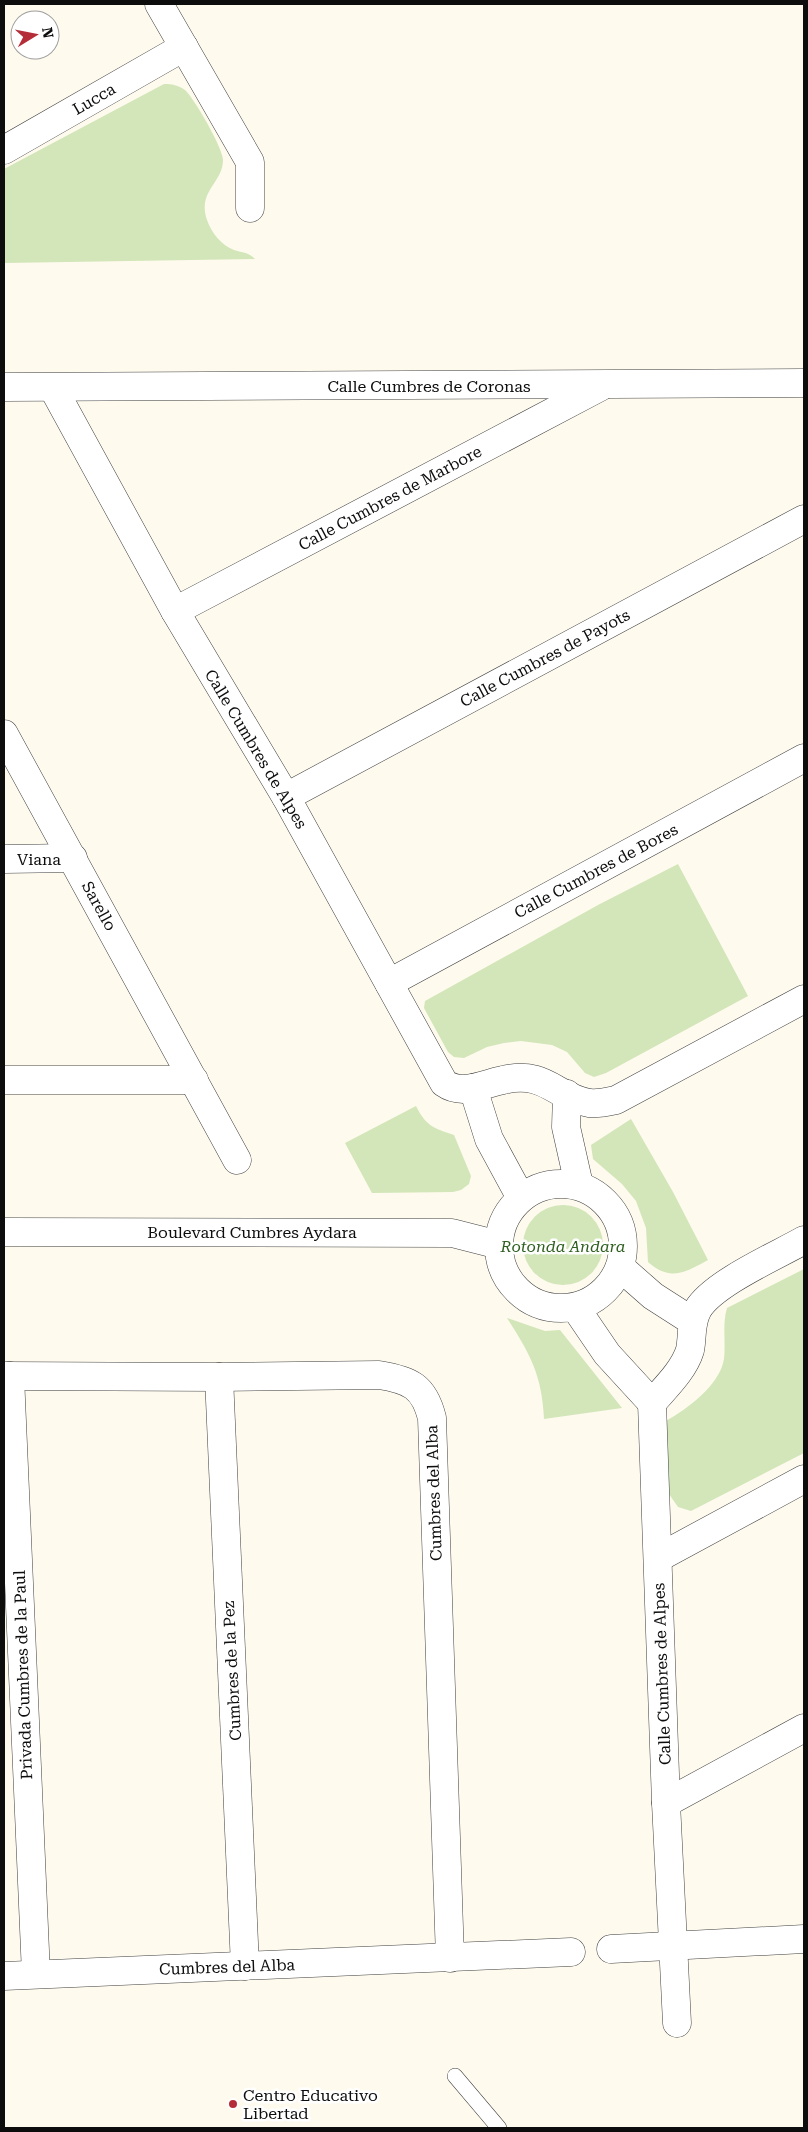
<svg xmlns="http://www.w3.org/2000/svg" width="808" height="2132" font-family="'Roboto Serif',serif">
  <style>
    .green { fill: #d2e6b9 }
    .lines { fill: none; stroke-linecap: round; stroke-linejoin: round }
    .lane-casing { stroke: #404040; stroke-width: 16 }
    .street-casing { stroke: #404040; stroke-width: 29 }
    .lane { stroke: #fff; stroke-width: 15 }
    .street { stroke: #fff; stroke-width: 28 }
    .poi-dot { fill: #b52d38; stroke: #fff; stroke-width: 2 }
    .labels { text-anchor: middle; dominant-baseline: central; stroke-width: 5; stroke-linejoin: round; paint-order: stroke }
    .street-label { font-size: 16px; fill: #0d0d0d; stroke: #fff }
    .park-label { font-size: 16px; font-style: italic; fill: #306021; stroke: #fff }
    .poi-label { font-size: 16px; fill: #0d0d0d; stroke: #fff; text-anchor: start }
  </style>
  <rect width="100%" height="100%" fill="#fefaed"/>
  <!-- green -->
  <g class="green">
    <path d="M164,84C172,84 178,85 185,90C194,98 223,148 223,160C223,183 197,191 207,220C211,232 221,245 234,250C243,253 248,252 255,259L4,263V169Z"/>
    <polygon points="678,864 748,996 606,1073 594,1077 585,1073 567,1052 552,1045 521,1041 504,1043 487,1047 464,1058 454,1057 448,1052 424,1008 425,1001 598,905"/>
    <path d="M416,1106C426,1126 433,1128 454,1135L471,1176L469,1184L461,1190L453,1192L372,1193L345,1143Z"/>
    <path d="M631,1119L673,1192L708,1260C686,1272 670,1282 648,1262L646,1228L636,1201L622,1184L593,1159L591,1145Z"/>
    <circle cx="563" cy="1245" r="40"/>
    <path d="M804,1269V1453L691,1511L678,1507L669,1494L666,1421C687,1409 720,1385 724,1359C726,1342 722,1325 727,1308Z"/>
    <path d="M507,1318L545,1331L560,1330L622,1408L544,1419C542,1375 530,1354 507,1318Z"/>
  </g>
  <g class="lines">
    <!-- lane casing -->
    <g class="lane-casing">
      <polyline id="lane" points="455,2076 499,2128"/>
    </g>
    <!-- street casing -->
    <g class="street-casing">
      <g id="street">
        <polyline points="159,4 250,162 250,208"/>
        <polyline points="4,150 184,47"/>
        <polyline points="4,387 804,383"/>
        <path d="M53,388L175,611L286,797L444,1083C462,1096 483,1084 503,1080C546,1070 555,1097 589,1103C598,1104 607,1102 616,1100L804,999"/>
        <polyline points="175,611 600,387"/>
        <polyline points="4,734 237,1160"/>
        <polyline points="286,797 804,519"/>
        <polyline points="4,859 73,858"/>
        <polyline points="389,983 804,758"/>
        <polyline points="4,1080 194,1080"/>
        <polyline points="473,1088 489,1139 521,1198"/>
        <polyline points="567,1094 566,1127 579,1185"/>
        <circle cx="561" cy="1246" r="62"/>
        <polyline points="4,1232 452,1233 499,1245"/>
        <polyline points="620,1267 653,1296 692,1321"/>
        <polyline points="575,1307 607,1354 652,1403"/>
        <path d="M4,1376L219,1377L379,1375C410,1380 424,1386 432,1418L450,1958"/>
        <polyline points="10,1376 36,1974"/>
        <polyline points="219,1377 245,1966"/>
        <polyline points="652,1403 666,1803 677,2023"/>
        <path d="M652,1403C665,1388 684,1370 690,1350C693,1335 690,1323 698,1309C714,1283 776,1256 804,1240"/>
        <polyline points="658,1558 804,1479"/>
        <polyline points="666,1803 804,1728"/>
        <polyline points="611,1949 804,1939"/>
        <polyline points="4,1976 571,1952"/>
      </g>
    </g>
    <!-- lane -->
    <use href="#lane" class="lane"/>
    <!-- street -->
    <use href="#street" class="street"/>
  </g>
  <!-- markers -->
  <circle class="poi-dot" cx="233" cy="2104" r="5"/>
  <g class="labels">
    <!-- street labels -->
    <g class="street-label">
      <text transform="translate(94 99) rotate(-30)">Lucca</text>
      <text x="429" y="386">Calle Cumbres de Coronas</text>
      <text transform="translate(390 498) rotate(-28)">Calle Cumbres de Marbore</text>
      <text transform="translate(545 658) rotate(-28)">Calle Cumbres de Payots</text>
      <text transform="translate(256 749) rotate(59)">Calle Cumbres de Alpes</text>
      <text x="39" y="859">Viana</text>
      <text transform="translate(596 871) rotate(-28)">Calle Cumbres de Bores</text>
      <text transform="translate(99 906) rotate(61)">Sarello</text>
      <text x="252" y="1232">Boulevard Cumbres Aydara</text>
      <text transform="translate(434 1493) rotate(-92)">Cumbres del Alba</text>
      <text transform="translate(232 1671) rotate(-93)">Cumbres de la Pez</text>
      <text transform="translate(662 1674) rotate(-92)">Calle Cumbres de Alpes</text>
      <text transform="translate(23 1675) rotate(-92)">Privada Cumbres de la Paul</text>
      <text transform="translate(227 1967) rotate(-2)">Cumbres del Alba</text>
    </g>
    <!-- park labels -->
    <g class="park-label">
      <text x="563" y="1246">Rotonda Andara</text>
    </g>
    <!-- poi labels -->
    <g class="poi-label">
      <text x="243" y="2095">Centro Educativo<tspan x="243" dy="18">Libertad</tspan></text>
    </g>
  </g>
  <!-- border -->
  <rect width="808" height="2132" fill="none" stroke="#0d0d0d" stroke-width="10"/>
  <!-- north arrow -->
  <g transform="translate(35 35) rotate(80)"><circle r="24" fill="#ffffff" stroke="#9e9e9e"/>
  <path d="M0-4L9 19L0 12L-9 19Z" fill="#b52d38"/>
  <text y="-8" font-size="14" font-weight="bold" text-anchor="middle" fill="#0d0d0d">N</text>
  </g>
</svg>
